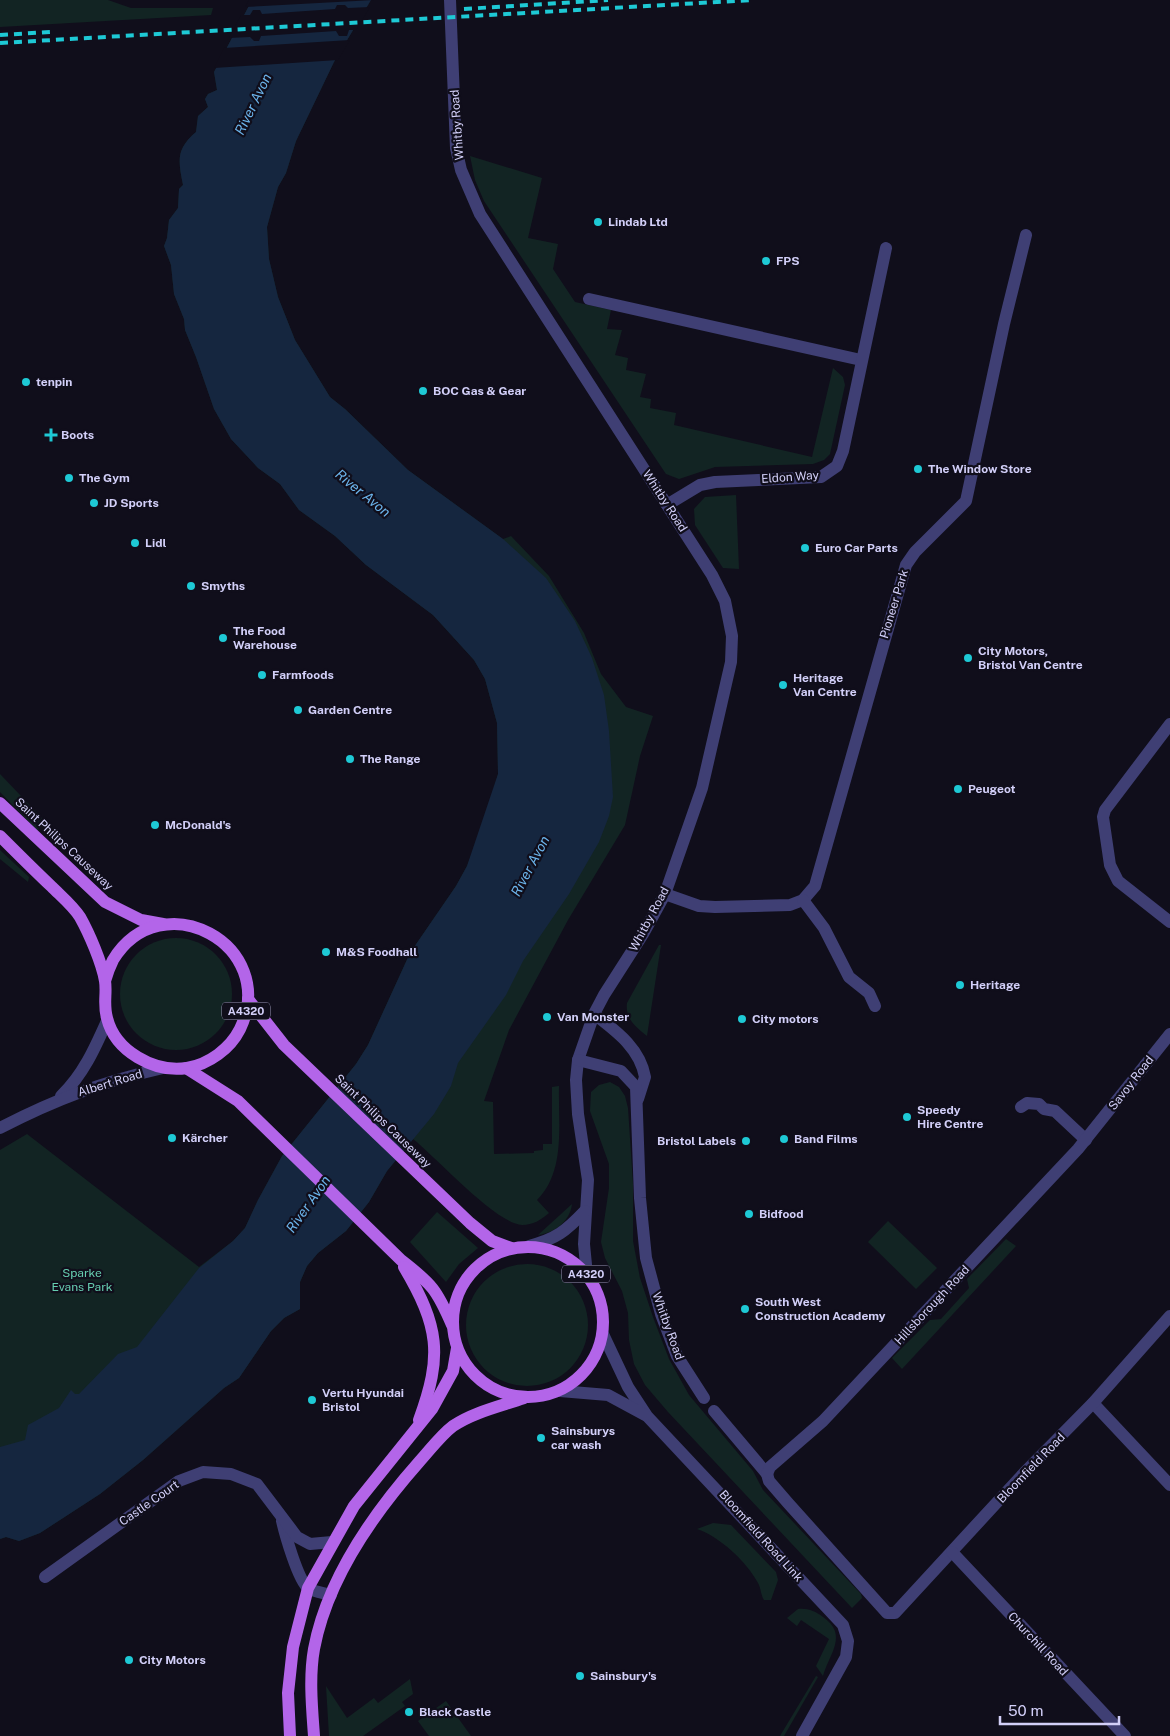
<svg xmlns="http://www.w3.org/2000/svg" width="1170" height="1736" font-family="'Public Sans',sans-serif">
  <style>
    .green { fill: #122423 }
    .water { fill: #15263f }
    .pier { fill: #100e1b }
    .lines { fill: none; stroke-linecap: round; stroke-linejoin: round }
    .minor { stroke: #3f3f74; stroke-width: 12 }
    .major { stroke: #b365e9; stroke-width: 12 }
    .rail { stroke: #1ec9d5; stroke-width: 4; stroke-dasharray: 8 6; stroke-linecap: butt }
    .poi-dot { fill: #1ec9d5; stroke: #100e1b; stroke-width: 2 }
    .labels { text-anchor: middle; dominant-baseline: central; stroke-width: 4.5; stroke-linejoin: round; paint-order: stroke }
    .shield { fill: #100e1b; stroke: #9895b6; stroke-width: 1 }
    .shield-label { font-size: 11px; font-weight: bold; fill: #d2cff8 }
    .street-label { font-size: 12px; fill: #d2cff8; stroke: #100e1b }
    .poi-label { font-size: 12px; font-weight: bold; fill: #d2cff8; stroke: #100e1b; text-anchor: start }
    .park-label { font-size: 12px; fill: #66cdb0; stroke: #100e1b }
    .water-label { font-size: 14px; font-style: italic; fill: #6bb3ea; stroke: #100e1b }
  </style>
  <rect width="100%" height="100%" fill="#100e1b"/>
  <!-- green -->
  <g class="green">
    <polygon points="0,0 108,0 131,8 213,8 211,15 0,27"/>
    <path d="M252,0L197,187L540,749L227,1300L0,1475V1150L27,1134L199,1267L233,1241L245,1228L258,1200L282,1156L356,1064L368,1045L410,953L456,886L467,866L486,817L498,774L497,723L485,679L474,660L433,615L366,565L335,536L299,510L280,484L258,468L231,439L214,409L196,357L185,330L184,319L174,294L171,265L164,246L167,238L169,220L178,208L179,189L183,185C178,160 176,149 196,132L198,116L208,107L205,99L208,94L217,90L214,72Z"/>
    <path d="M371,0L334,62L296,141L286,173L278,187L267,227L269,259L278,297L295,340L330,397L345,409L408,470L503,539L511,536L549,576L584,633L601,674L626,707L653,716L640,756L625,825L568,920L509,1030L484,1101L493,1102L494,1154L534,1153V1151L543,1150V1144H552V1087L559,1086C558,1125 566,1171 537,1200L549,1213C541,1220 533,1225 522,1225C495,1223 436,1157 413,1139L387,1171L369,1202L346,1231L318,1253L307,1266L300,1282V1309L284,1318L271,1331L239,1378L224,1388L143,1460L100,1494L40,1533L19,1541L6,1537L0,1539L65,1477L576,787L330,453L228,207Z"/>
    <polygon points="470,156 542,178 528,238 558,244 553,269 575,302 611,310 607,329 622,330 615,355 628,358 626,370 646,374 640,397 651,399 650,408 676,413 674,425 812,457 833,368 843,377 845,385 830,454 824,460 813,464 715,467 679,479 666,474 484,201 475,180"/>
    <polygon points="736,495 739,569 723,568 695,525 694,509 705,497"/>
    <polygon points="0,774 42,818 38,831 0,792"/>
    <polygon points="0,850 29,877 28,882 0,859"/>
    <circle cx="176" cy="994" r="56"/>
    <path d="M659,945H661L647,1036C636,1027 625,1019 627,1003Z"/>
    <polygon points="610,1082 619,1087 625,1096 628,1108 633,1184 633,1241 640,1278 653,1317 669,1359 689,1395 753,1471 763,1490 861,1594 862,1598 852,1608 668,1412 645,1385 634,1364 629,1340 628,1313 622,1291 605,1258 601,1242 609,1188 609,1164 590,1111 591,1092 599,1085"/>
    <path d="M572,1204C570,1221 555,1233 538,1235Z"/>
    <polygon points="437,1212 478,1248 459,1264 446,1282 410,1242"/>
    <polygon points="888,1221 937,1268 916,1289 868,1242"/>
    <polygon points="1006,1239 1016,1246 902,1369 892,1358 930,1320 941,1319 969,1288 967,1279"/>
    <circle cx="527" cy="1325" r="61"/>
    <path d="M713,1523L731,1525L776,1572L778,1580L771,1600H764C761,1596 761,1588 758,1583C747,1562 719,1536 697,1529Z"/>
    <path d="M798,1609C808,1608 815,1611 823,1617C849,1635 829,1654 823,1676L816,1666L829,1639L801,1620L797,1626L787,1618Z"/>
    <polygon points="816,1676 818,1677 784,1736 780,1736"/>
    <polygon points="410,1679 413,1694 402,1702 405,1706 363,1736 329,1736 326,1686 347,1718 374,1698 378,1703"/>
    <polygon points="446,1701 471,1736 429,1736 418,1721"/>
  </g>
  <!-- water -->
  <path class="water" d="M252,0H371L334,62L296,141L286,173L278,187L267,227L269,259L278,297L295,340L330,397L345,409L408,470L503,539L546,578L575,621L592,658L604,695L609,731L613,797L609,816L599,842L569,894L523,961L506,995L458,1063L451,1086L434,1114L387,1171L369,1202L346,1231L318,1253L307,1266L300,1282V1309L284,1318L271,1331L239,1378L224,1388L143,1460L100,1494L40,1533L19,1541L6,1537L0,1539V1447L25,1440L28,1425L59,1408L71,1390L75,1394H79L118,1354L137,1347L199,1268L233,1241L245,1228L258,1200L282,1156L356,1064L368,1045L410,953L456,886L467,866L498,774L497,723L485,679L474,660L433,615L366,565L335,536L299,510L280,484L258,468L231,439L214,409L196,357L185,330L184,319L174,294L171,265L164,246L167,238L169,220L178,208L179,189L183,185C178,160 176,149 196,132L198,116L208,107L205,99L208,94L217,90L214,72Z"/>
  <!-- pier -->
  <g class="pier">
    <polygon points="249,0 374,0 245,7"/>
    <polygon points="337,5 345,5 348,8 370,7 356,30 349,30 347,36 339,36 336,31 261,36 259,41 254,41 250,37 229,38 241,15 250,15 253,10 260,10 262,14 335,9"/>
    <polygon points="350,40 338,60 214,68 224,48"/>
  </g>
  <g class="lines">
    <!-- minor -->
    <g class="minor">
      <polyline points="450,0 456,148 461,170 480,214 712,575 725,601 732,636 731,662 702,788 665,894 643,934 604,995 594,1014 578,1060 576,1080 578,1114 588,1180 584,1244 587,1275"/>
      <polyline points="589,299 861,360"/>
      <polyline points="667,505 700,485 715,482 821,477 837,466 843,451 886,248"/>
      <polyline points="1170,724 1105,810 1103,817 1110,865 1118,881 1170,922"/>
      <polyline points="665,894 699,906 715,907 790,905 803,900 815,886 906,565 915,552 966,501 1004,324 1026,235"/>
      <polyline points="803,900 824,928 849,977 869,993 875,1006"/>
      <path d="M594,1014C616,1031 640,1048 645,1077L638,1099"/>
      <polyline points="578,1060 621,1071 636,1087 640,1198 646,1258 661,1314 677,1356 704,1398"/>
      <path d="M61,1096C83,1075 95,1048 107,1021"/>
      <polyline points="1021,1107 1027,1103 1039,1104 1044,1109 1055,1111 1086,1140"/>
      <path d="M0,1128C56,1099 102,1082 163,1068"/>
      <path d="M529,1246C556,1239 566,1231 585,1211"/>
      <polyline points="603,1334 628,1387 647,1416 843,1625 848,1641 846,1657 802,1736"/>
      <polyline points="560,1391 608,1395 645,1415"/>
      <polyline points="1093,1403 1170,1485"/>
      <polyline points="714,1411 767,1474 769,1481 788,1503 887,1613 895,1613 1024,1473 1093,1403 1170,1316"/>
      <polyline points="767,1474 770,1467 823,1421 1078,1149 1170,1034"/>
      <path d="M282,1521C285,1534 298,1580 308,1588C314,1592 324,1593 331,1595"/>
      <polyline points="952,1552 1125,1736"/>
      <polyline points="45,1577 179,1481 203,1472 231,1474 257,1484 297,1537 310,1544 332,1542"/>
    </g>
    <!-- major -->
    <g class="major">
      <polyline points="0,803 105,902 141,920 163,924"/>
      <path d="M0,836C17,853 34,870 52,887C61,896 73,906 80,917C89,933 102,963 105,981C107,993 103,1004 107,1018C115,1051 154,1073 187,1068C209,1064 230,1049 240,1029C280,945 161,881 113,960C110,966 107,974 105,981"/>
      <polyline points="248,999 284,1045 470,1223 492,1241 511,1248"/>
      <path d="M186,1068L238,1101L401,1260C432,1284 437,1290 452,1325"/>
      <circle cx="528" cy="1322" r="75"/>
      <path d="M404,1267C439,1326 443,1355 419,1420"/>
      <polyline points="290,1736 288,1693 293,1647 308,1588 354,1506 432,1409 453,1371 457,1348"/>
      <path d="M314,1736C312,1708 309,1677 314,1649C327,1579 373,1514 419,1462C430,1450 440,1436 453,1426C474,1412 501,1406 524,1398"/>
    </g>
    <!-- rail -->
    <g class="rail">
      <polyline points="464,9 608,0"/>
      <polyline points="0,35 50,32"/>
      <polyline points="0,43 752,0"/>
    </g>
  </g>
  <!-- markers -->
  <g class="poi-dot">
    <circle cx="598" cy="222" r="5"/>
    <circle cx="766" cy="261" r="5"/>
    <circle cx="26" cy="382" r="5"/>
    <circle cx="423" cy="391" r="5"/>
    <path d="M48.5 427.5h5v5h5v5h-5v5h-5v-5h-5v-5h5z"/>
    <circle cx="918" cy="469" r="5"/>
    <circle cx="69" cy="478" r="5"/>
    <circle cx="94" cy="503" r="5"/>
    <circle cx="135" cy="543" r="5"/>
    <circle cx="805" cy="548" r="5"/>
    <circle cx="191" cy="586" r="5"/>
    <circle cx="223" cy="638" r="5"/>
    <circle cx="968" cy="658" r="5"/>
    <circle cx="262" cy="675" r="5"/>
    <circle cx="783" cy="685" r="5"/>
    <circle cx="298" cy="710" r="5"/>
    <circle cx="350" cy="759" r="5"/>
    <circle cx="958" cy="789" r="5"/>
    <circle cx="155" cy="825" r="5"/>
    <circle cx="326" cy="952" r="5"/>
    <circle cx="960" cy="985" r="5"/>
    <circle cx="547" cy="1017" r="5"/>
    <circle cx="742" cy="1019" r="5"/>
    <circle cx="907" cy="1117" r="5"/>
    <circle cx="172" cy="1138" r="5"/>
    <circle cx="784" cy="1139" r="5"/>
    <circle cx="746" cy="1141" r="5"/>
    <circle cx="749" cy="1214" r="5"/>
    <circle cx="745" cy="1309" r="5"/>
    <circle cx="312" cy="1400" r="5"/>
    <circle cx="541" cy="1438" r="5"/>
    <circle cx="129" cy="1660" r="5"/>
    <circle cx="580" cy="1676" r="5"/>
    <circle cx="409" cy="1712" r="5"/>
  </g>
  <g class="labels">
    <!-- shield labels -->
    <g class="shield">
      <rect x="222" y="1002.5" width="48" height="17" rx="4"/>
      <rect x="562" y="1265.5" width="48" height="17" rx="4"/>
    </g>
    <g class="shield-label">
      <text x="246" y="1011">A4320</text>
      <text x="586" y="1274">A4320</text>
    </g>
    <!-- street labels -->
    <g class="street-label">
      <text transform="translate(457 125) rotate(-94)">Whitby Road</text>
      <text transform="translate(790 477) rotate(-4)">Eldon Way</text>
      <text transform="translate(665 501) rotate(57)">Whitby Road</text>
      <text transform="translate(894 604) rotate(-73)">Pioneer Park</text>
      <text transform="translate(64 844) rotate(43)">Saint Philips Causeway</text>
      <text transform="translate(649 919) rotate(-62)">Whitby Road</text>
      <text transform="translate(110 1083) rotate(-17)">Albert Road</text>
      <text transform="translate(1131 1083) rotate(-52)">Savoy Road</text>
      <text transform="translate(383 1121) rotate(44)">Saint Philips Causeway</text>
      <text transform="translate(932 1305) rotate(-47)">Hillsborough Road</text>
      <text transform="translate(668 1326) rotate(70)">Whitby Road</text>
      <text transform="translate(1031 1468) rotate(-46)">Bloomfield Road</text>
      <text transform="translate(149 1503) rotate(-35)">Castle Court</text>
      <text transform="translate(761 1536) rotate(48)">Bloomfield Road Link</text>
      <text transform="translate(1038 1644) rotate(47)">Churchill Road</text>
    </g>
    <!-- poi labels -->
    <g class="poi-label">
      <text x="608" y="222">Lindab Ltd</text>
      <text x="776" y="261">FPS</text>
      <text x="36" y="382">tenpin</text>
      <text x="433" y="391">BOC Gas &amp; Gear</text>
      <text x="61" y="435">Boots</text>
      <text x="928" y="469">The Window Store</text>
      <text x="79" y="478">The Gym</text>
      <text x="104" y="503">JD Sports</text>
      <text x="145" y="543">Lidl</text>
      <text x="815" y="548">Euro Car Parts</text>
      <text x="201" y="586">Smyths</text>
      <text x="233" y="631">The Food<tspan x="233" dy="14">Warehouse</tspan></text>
      <text x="978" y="651">City Motors,<tspan x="978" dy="14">Bristol Van Centre</tspan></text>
      <text x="272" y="675">Farmfoods</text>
      <text x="793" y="678">Heritage<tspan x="793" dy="14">Van Centre</tspan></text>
      <text x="308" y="710">Garden Centre</text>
      <text x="360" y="759">The Range</text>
      <text x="968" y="789">Peugeot</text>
      <text x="165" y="825">McDonald's</text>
      <text x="336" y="952">M&amp;S Foodhall</text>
      <text x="970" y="985">Heritage</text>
      <text x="557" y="1017">Van Monster</text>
      <text x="752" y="1019">City motors</text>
      <text x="917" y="1110">Speedy<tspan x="917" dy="14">Hire Centre</tspan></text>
      <text x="182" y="1138">Kärcher</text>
      <text x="794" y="1139">Band Films</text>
      <text x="736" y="1141" text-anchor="end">Bristol Labels</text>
      <text x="759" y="1214">Bidfood</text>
      <text x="755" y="1302">South West<tspan x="755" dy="14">Construction Academy</tspan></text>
      <text x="322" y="1393">Vertu Hyundai<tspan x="322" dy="14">Bristol</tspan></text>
      <text x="551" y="1431">Sainsburys<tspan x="551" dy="14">car wash</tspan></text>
      <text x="139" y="1660">City Motors</text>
      <text x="590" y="1676">Sainsbury's</text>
      <text x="419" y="1712">Black Castle</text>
    </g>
    <!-- park labels -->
    <g class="park-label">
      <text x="82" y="1273">Sparke<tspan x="82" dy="14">Evans Park</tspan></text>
    </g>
    <!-- water labels -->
    <g class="water-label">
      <text transform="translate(253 104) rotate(-64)">River Avon</text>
      <text transform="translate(363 493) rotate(39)">River Avon</text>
      <text transform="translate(530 866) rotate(-62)">River Avon</text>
      <text transform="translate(308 1204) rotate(-55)">River Avon</text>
    </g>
  </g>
  <!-- scale -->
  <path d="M1000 1716v8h119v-8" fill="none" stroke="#d2cff8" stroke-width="2.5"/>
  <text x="1008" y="1716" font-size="15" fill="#d2cff8" stroke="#100e1b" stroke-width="4" paint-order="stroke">50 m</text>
</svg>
